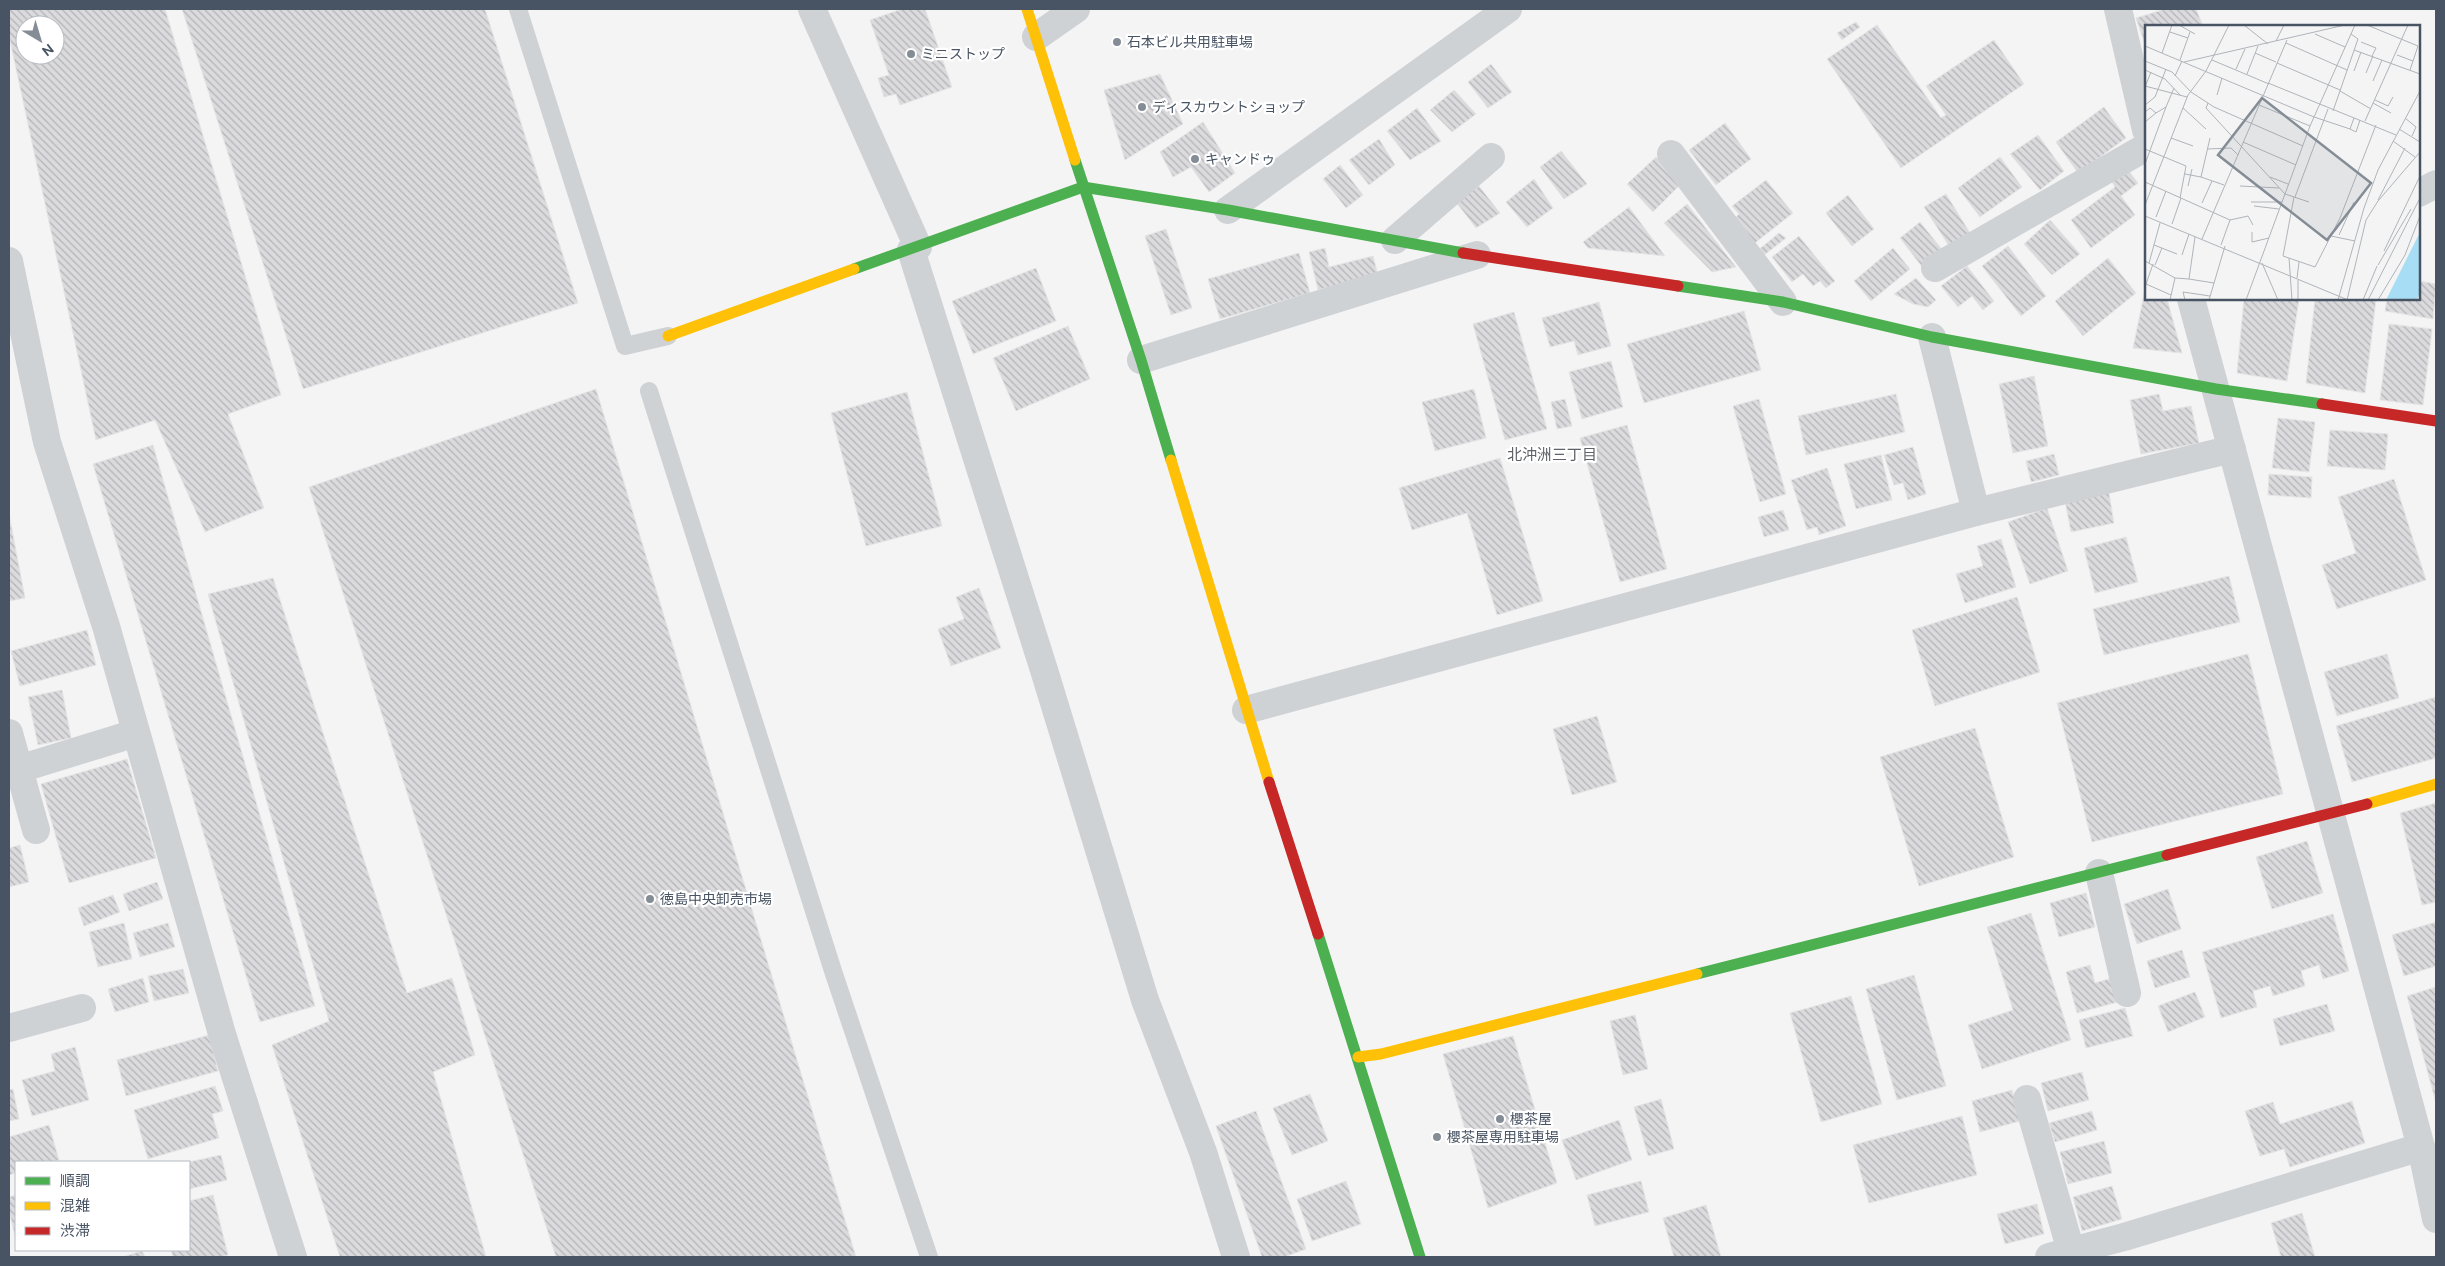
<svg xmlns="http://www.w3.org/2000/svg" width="2445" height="1266" font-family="Ubuntu,'Noto Sans JP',sans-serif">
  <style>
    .building { fill: url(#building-back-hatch); stroke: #e5e5e6; fill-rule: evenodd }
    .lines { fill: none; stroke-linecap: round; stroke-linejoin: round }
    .lane { stroke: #cfd2d5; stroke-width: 18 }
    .street { stroke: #cfd2d5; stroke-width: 28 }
    .fast { stroke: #4caf50; stroke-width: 11 }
    .slow { stroke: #ffc107; stroke-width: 11 }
    .jam { stroke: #c62828; stroke-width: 11 }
    .poi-dot { fill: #848c96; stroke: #fff; stroke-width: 2 }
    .labels { text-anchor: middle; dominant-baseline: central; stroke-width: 4.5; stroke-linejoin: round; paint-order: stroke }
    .poi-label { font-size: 14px; fill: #485463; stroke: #fff; text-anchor: start }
    .neighbourhood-label { font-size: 15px; fill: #5e6269; stroke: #fff }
    .inset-road { fill: none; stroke: #afb4ba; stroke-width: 1 }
    .view { fill: #848c96; fill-opacity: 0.15; stroke: #848c96; stroke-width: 2.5 }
    .inset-edge { fill: none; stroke: #485463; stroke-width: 2.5 }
  </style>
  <defs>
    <pattern id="building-back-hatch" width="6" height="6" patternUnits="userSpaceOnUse" patternTransform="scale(1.25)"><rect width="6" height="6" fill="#dbdbde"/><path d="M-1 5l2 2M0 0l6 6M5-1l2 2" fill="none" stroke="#b4b4b8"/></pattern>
  </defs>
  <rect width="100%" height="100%" fill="#f4f4f4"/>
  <!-- building -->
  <g class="building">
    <path d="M9,9H165L281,395L228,414L264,508L205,532L155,420L96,440L9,36ZM25,25H55V55H25Z"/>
    <polygon points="182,9 485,9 578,303 303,389"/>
    <polygon points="902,9 925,9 952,87 900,105 896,94 884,97 878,78 889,75 870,20"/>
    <polygon points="2165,9 2196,9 2203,26 2146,26 2146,47 2136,18"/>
    <polygon points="1856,22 1860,27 1842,40 1837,33"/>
    <polygon points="1877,25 1941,118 1946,115 1926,86 1994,40 2024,84 1901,168 1827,59"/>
    <polygon points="1491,64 1512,92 1488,108 1468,82"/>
    <polygon points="1160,74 1183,124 1125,160 1104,90"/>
    <polygon points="1454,90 1476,114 1452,132 1430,110"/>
    <polygon points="2104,107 2126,138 2078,173 2056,142"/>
    <polygon points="1417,108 1441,141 1410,160 1387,131"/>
    <polygon points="1203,122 1235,173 1209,192 1191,167 1173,177 1160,152"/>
    <polygon points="1725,123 1751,159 1716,185 1689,150"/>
    <polygon points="2038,135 2064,171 2040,190 2010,154"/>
    <polygon points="1379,139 1395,165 1369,185 1349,160"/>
    <polygon points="1561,151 1587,184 1564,199 1540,167"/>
    <polygon points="1656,157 1681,184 1653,212 1627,184"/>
    <polygon points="2000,157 2022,187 1980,217 1958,188"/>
    <polygon points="1340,165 1363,195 1346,208 1323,179"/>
    <polygon points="2127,169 2138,183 2121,196 2135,215 2091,248 2071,220 2115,187 2112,182"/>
    <polygon points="1534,179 1553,208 1527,227 1506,202"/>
    <polygon points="1766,180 1793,213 1755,243 1735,218 1739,214 1732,206"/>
    <polygon points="1479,186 1500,213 1476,228 1456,202"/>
    <polygon points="1946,194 1970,233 1949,246 1924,207"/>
    <polygon points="1848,195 1874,229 1852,246 1826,213"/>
    <polygon points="1687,204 1736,267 1712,272 1664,223"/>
    <polygon points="1629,207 1665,256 1588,248 1583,242"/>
    <polygon points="2050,220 2080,254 2052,275 2024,244"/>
    <polygon points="1920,222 1944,252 1923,268 1900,238"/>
    <polygon points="1166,229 1192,308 1171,315 1145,236"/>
    <polygon points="1779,233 1786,238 1763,256 1757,251"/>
    <polygon points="1799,236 1835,281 1826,288 1820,281 1813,286 1803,274 1792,282 1772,257"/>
    <polygon points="2008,246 2046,296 2021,316 1982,266"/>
    <polygon points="1325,248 1329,267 1373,256 1378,275 1318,290 1309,252"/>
    <polygon points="1893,248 1910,269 1871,301 1854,281"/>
    <polygon points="1299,253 1310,293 1220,319 1208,279"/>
    <polygon points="2108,258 2136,293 2083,336 2055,301"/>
    <polygon points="1967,266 1994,301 1983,310 1972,296 1958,307 1941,286"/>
    <polygon points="1036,268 1056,321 973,354 952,301"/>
    <polygon points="1916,278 1936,300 1928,307 1913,304 1894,294"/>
    <polygon points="2419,281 2436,284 2433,319 2385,311 2387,299 2419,299"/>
    <polygon points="2146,285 2146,299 2167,299 2182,353 2133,348"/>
    <polygon points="2244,299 2299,299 2287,381 2237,373"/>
    <polygon points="2315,299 2376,299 2365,393 2306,383"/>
    <polygon points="1599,302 1611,346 1578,355 1574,341 1550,347 1542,318"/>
    <polygon points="1744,311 1761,370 1644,403 1627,344"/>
    <polygon points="1514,312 1547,429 1505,440 1473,324"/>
    <polygon points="2389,324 2432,329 2423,405 2380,400"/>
    <polygon points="1068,326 1090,379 1016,411 993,358"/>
    <polygon points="1611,361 1623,407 1582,419 1569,372"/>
    <polygon points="2034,376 2048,446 2013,453 1999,384"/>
    <polygon points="596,389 856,1257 556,1257 309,487"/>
    <polygon points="1474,389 1486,438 1435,451 1422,402"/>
    <polygon points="907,392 942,526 866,546 831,413"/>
    <polygon points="1896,394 1905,432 1806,455 1798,416"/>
    <polygon points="2159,394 2163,411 2191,406 2199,443 2141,454 2130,400"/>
    <polygon points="1565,399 1572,426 1557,429 1551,402"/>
    <polygon points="1759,399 1786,494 1760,502 1733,406"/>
    <polygon points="2278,418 2315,422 2309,472 2272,468"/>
    <polygon points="1627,425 1667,569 1620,582 1580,438"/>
    <polygon points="2330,430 2388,434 2385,470 2327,466"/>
    <polygon points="153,445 315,1006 260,1022 93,464"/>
    <polygon points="1913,447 1926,494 1908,500 1903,483 1894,485 1884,455"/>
    <polygon points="2054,454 2059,475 2031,482 2026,461"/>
    <polygon points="1881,455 1892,500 1856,509 1844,464"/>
    <polygon points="1500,458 1543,601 1497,615 1467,513 1412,530 1399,488"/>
    <polygon points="1827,468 1846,526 1819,535 1817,527 1807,530 1791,480"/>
    <polygon points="2269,474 2312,477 2311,498 2268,495"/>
    <polygon points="2394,479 2426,580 2337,609 2322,565 2356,553 2338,497"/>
    <polygon points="2109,493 2114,523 2071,532 2065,501"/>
    <polygon points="2047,508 2068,571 2030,584 2008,522"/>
    <polygon points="1783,510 1789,530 1764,537 1758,517"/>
    <polygon points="9,514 25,598 9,601"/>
    <polygon points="2126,537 2138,582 2095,593 2084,548"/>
    <polygon points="2001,539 2016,587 1965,603 1956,574 1983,566 1977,546"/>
    <polygon points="2229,576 2240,622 2104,655 2093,609"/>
    <polygon points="273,578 407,993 452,978 475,1055 433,1072 486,1257 340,1257 272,1045 329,1021 208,594"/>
    <polygon points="979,588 1001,648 951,666 938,629 964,619 956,597"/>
    <polygon points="2017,597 2040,672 1935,706 1912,630"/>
    <polygon points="87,630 96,665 20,686 11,651"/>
    <polygon points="2248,654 2283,794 2092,842 2057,703"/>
    <polygon points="2387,654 2399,698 2337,716 2324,672"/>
    <polygon points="62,690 71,738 38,745 28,697"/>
    <polygon points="2436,697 2436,758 2352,782 2336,726"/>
    <polygon points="1597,716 1617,782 1572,795 1553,729"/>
    <polygon points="1975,728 2014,857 1919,886 1880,757"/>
    <polygon points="127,759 156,858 69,883 41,784"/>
    <polygon points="2436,803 2436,902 2422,905 2400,813"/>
    <polygon points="2307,841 2323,893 2272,909 2256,857"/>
    <polygon points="20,845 29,882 9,887 9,848"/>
    <polygon points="157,882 163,899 129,911 123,894"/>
    <polygon points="2168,889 2181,929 2137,944 2124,904"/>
    <polygon points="2086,893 2095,927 2059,937 2050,903"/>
    <polygon points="113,895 120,912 84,926 78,908"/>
    <polygon points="2031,913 2071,1040 1982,1069 1968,1025 2013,1010 1987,927"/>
    <polygon points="2333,914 2349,971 2323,979 2319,965 2301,971 2305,986 2273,996 2270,986 2253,991 2257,1007 2221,1018 2202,952"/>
    <polygon points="2436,922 2436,966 2404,976 2392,935"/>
    <polygon points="124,923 132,959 98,967 89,932"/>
    <polygon points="168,923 175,947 140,957 133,933"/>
    <polygon points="2182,950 2190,977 2155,988 2147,961"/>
    <polygon points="2090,965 2095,983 2112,978 2118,1002 2077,1013 2066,972"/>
    <polygon points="183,969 189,993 154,1001 148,976"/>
    <polygon points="1914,975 1946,1086 1897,1100 1866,989"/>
    <polygon points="143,978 149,1002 115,1012 108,989"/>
    <polygon points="2436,987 2436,1103 2407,996"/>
    <polygon points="2195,992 2205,1017 2168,1032 2158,1006"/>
    <polygon points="1851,996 1882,1104 1821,1122 1790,1013"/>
    <polygon points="2327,1004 2335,1031 2280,1046 2273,1019"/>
    <polygon points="2125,1008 2133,1036 2086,1048 2079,1020"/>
    <polygon points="1635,1015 1648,1069 1623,1075 1610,1021"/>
    <polygon points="209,1035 218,1071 126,1096 117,1060"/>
    <polygon points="1513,1036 1557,1183 1488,1208 1443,1054"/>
    <polygon points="75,1047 89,1100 32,1116 22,1080 55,1071 51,1054"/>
    <polygon points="2082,1072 2089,1100 2048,1111 2041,1083"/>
    <polygon points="215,1086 223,1111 212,1114 219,1138 148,1159 134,1110"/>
    <polygon points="13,1089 19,1119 9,1121 9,1090"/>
    <polygon points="2012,1090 2020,1121 1980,1132 1972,1101"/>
    <polygon points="1310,1094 1328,1141 1292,1155 1273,1108"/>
    <polygon points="1661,1099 1674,1149 1648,1156 1634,1107"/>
    <polygon points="2352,1101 2365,1143 2290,1167 2284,1149 2260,1156 2245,1111 2273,1102 2280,1124"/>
    <polygon points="1256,1111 1306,1249 1284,1257 1262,1257 1216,1126"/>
    <polygon points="2092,1111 2097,1130 2055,1142 2049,1123"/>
    <polygon points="1962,1116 1977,1175 1869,1203 1853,1145"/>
    <polygon points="1619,1120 1632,1160 1576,1180 1562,1140"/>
    <polygon points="49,1125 59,1160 50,1162 16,1162 16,1173 9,1175 9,1137"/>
    <polygon points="2104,1141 2112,1173 2068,1184 2060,1152"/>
    <polygon points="221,1155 227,1180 189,1189 189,1162"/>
    <polygon points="1346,1181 1361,1224 1312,1241 1297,1199"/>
    <polygon points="1641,1181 1649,1212 1595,1226 1587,1195"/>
    <polygon points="2112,1186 2122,1219 2082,1231 2073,1197"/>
    <polygon points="16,1195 16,1240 9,1211 9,1197"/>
    <polygon points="213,1195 228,1255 220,1257 173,1257 171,1250 189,1250 189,1201"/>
    <polygon points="2037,1204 2044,1234 2005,1244 1997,1214"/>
    <polygon points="1706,1205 1721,1257 1674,1257 1663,1218"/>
    <polygon points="2302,1213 2315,1257 2281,1257 2271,1223"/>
    <polygon points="142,1251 145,1257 122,1257"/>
  </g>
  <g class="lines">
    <!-- lane -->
    <g class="lane">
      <polyline points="518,9 625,346 668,336"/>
      <polyline points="649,391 834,974 929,1257"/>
    </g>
    <!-- street -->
    <g class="street">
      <polyline points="812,9 918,247"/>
      <polyline points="2118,9 2146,130"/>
      <polyline points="1036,37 1076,9"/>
      <polyline points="1671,154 1783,302"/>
      <polyline points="2419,193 2436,184"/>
      <polyline points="1228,210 1508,9"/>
      <polyline points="1395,240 1491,157"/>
      <polyline points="911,250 1044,670 1145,1000 1203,1152 1236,1257"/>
      <polyline points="9,261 47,442 106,626 222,1034 293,1257"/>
      <polyline points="1935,268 2146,147"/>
      <polyline points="2191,299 2421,1147 2436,1219"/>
      <polyline points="1932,337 1976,512"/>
      <polyline points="1141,360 1477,255"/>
      <polyline points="1246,710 1976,512 2232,449"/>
      <polyline points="9,733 36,830"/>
      <polyline points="19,769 136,733"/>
      <polyline points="2099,873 2127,993"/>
      <polyline points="9,1028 82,1008"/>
      <polyline points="2027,1099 2071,1251"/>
      <polyline points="2049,1257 2124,1237 2421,1147"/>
    </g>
    <!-- fast -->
    <g class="fast">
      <polyline points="1075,160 1141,360 1171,460"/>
      <polyline points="854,269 1083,187 1228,210 1463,253"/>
      <polyline points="1678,286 1783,302 1932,337 2216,389 2322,404"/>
      <polyline points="1318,934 1420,1257"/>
      <polyline points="1697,974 2167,855"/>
    </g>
    <!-- slow -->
    <g class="slow">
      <polyline points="1027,9 1075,160"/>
      <polyline points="668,336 854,269"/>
      <polyline points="1171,460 1269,782"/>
      <polyline points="2367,804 2436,784"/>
      <polyline points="1358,1057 1381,1054 1697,974"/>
    </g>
    <!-- jam -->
    <g class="jam">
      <polyline points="1463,253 1678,286"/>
      <polyline points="2322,404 2436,421"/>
      <polyline points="1269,782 1318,934"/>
      <polyline points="2167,855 2367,804"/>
    </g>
  </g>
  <!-- markers -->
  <g class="poi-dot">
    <circle cx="1117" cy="42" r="5"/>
    <circle cx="911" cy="54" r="5"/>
    <circle cx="1142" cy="107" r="5"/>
    <circle cx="1195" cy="159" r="5"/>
    <circle cx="650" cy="899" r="5"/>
    <circle cx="1500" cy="1119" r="5"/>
    <circle cx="1437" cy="1137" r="5"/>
  </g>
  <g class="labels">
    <!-- poi labels -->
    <g class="poi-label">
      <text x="1127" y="42">石本ビル共用駐車場</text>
      <text x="921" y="54">ミニストップ</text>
      <text x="1152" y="107">ディスカウントショップ</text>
      <text x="1205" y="159">キャンドゥ</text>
      <text x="660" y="899">徳島中央卸売市場</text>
      <text x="1510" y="1119">櫻茶屋</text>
      <text x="1447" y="1137">櫻茶屋専用駐車場</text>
    </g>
    <!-- neighbourhood labels -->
    <g class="neighbourhood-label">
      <text x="1552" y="454">北沖洲三丁目</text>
    </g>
  </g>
  <!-- overview -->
  <g transform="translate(2145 25)">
    <rect width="275" height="275" fill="#f4f4f4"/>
    <path d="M275,207V267L272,275H241Z" fill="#a8def5"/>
    <path class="inset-road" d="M34,0L50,9M99,0L123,19M222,0L273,21L268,36M25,7L43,13M170,9L200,22M131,16L139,0M216,17L231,23L227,31M141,18L202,45M0,21L169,92L205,104L209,93M209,25L275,49M17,28L27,0M110,28L131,37M252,30L268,36L265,45M35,35L45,7M67,35L124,59M0,36L27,47L46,67L69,82L158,121M39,37L200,0M132,38L195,65M91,44L100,24M0,45L20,54L36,71M209,46L216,27M221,48L228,31M102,49L113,21M30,51L37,36M228,56L237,35M123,58L251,110M0,61L42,72M0,62L6,47M195,66L226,84M72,70L77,53M230,75L243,81L248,72M63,78L61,83L140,169L164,177M228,78L246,88M0,80L10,72L21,44M114,80L165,101M38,83L61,104M188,86L213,14L206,9M0,87L5,83L11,88L0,97M11,88L21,82L29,63M260,93L271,102L267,111M220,96L263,0M205,104L211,107L215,95M254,104L275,117M26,113L48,121M248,116L270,132M98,117L151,140M0,124L41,141L35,173M62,124L86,123L93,130M0,139L21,82M40,149L56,152L65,113M56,152L79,160M125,152L143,159M0,157L85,195L76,220M43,161L47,144M95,161L134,163M149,172L138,231L170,242L195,193L231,100M150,172L183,84M233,175L260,123M106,177H137M57,178L67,156M0,180L43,70L61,46L84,0M109,181L134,184M0,191L203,275M11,192L21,166M85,195L103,191L108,200M27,199L36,173M107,207V217L124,213M194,210L209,177M186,211L210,216M57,214L142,15M9,220L32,229M239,226L275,151M37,230L44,209M260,230L275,191M144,233L147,275M0,236L30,253M4,238L15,198M117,238L133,275M10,240L17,223M233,240L266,184M152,253L154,237M44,254L69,258M1,259L26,270M0,262L8,239M25,275L30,253L44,254L50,212M40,275L38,267L65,271M64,275L80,221M101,275L165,101L210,0M153,275V255M193,275L219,183L233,145L275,66M202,275L221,195L233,176L275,127M218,275L232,241M223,275L275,173M233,275L260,230"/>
    <path class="view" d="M117,73L226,158L182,215L73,130Z"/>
    <rect width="275" height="275" class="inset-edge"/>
  </g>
  <!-- border -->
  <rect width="2445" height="1266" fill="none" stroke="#485463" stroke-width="20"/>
  <!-- legend -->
  <rect x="15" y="1161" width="175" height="90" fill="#ffffff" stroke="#b6bbc1"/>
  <rect x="25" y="1177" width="25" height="8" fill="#4caf50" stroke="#b6bbc1"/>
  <text x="60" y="1186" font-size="15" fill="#485463">順調</text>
  <rect x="25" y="1202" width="25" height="8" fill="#ffc107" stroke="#b6bbc1"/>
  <text x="60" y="1211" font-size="15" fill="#485463">混雑</text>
  <rect x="25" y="1227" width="25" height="8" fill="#c62828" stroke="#b6bbc1"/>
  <text x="60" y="1236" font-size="15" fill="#485463">渋滞</text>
  <!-- north arrow -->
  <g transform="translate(40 40) rotate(142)"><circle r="24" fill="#ffffff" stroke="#b6bbc1"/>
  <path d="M0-4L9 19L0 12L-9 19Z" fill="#848c96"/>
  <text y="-8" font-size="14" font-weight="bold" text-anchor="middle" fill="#485463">N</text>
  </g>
</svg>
